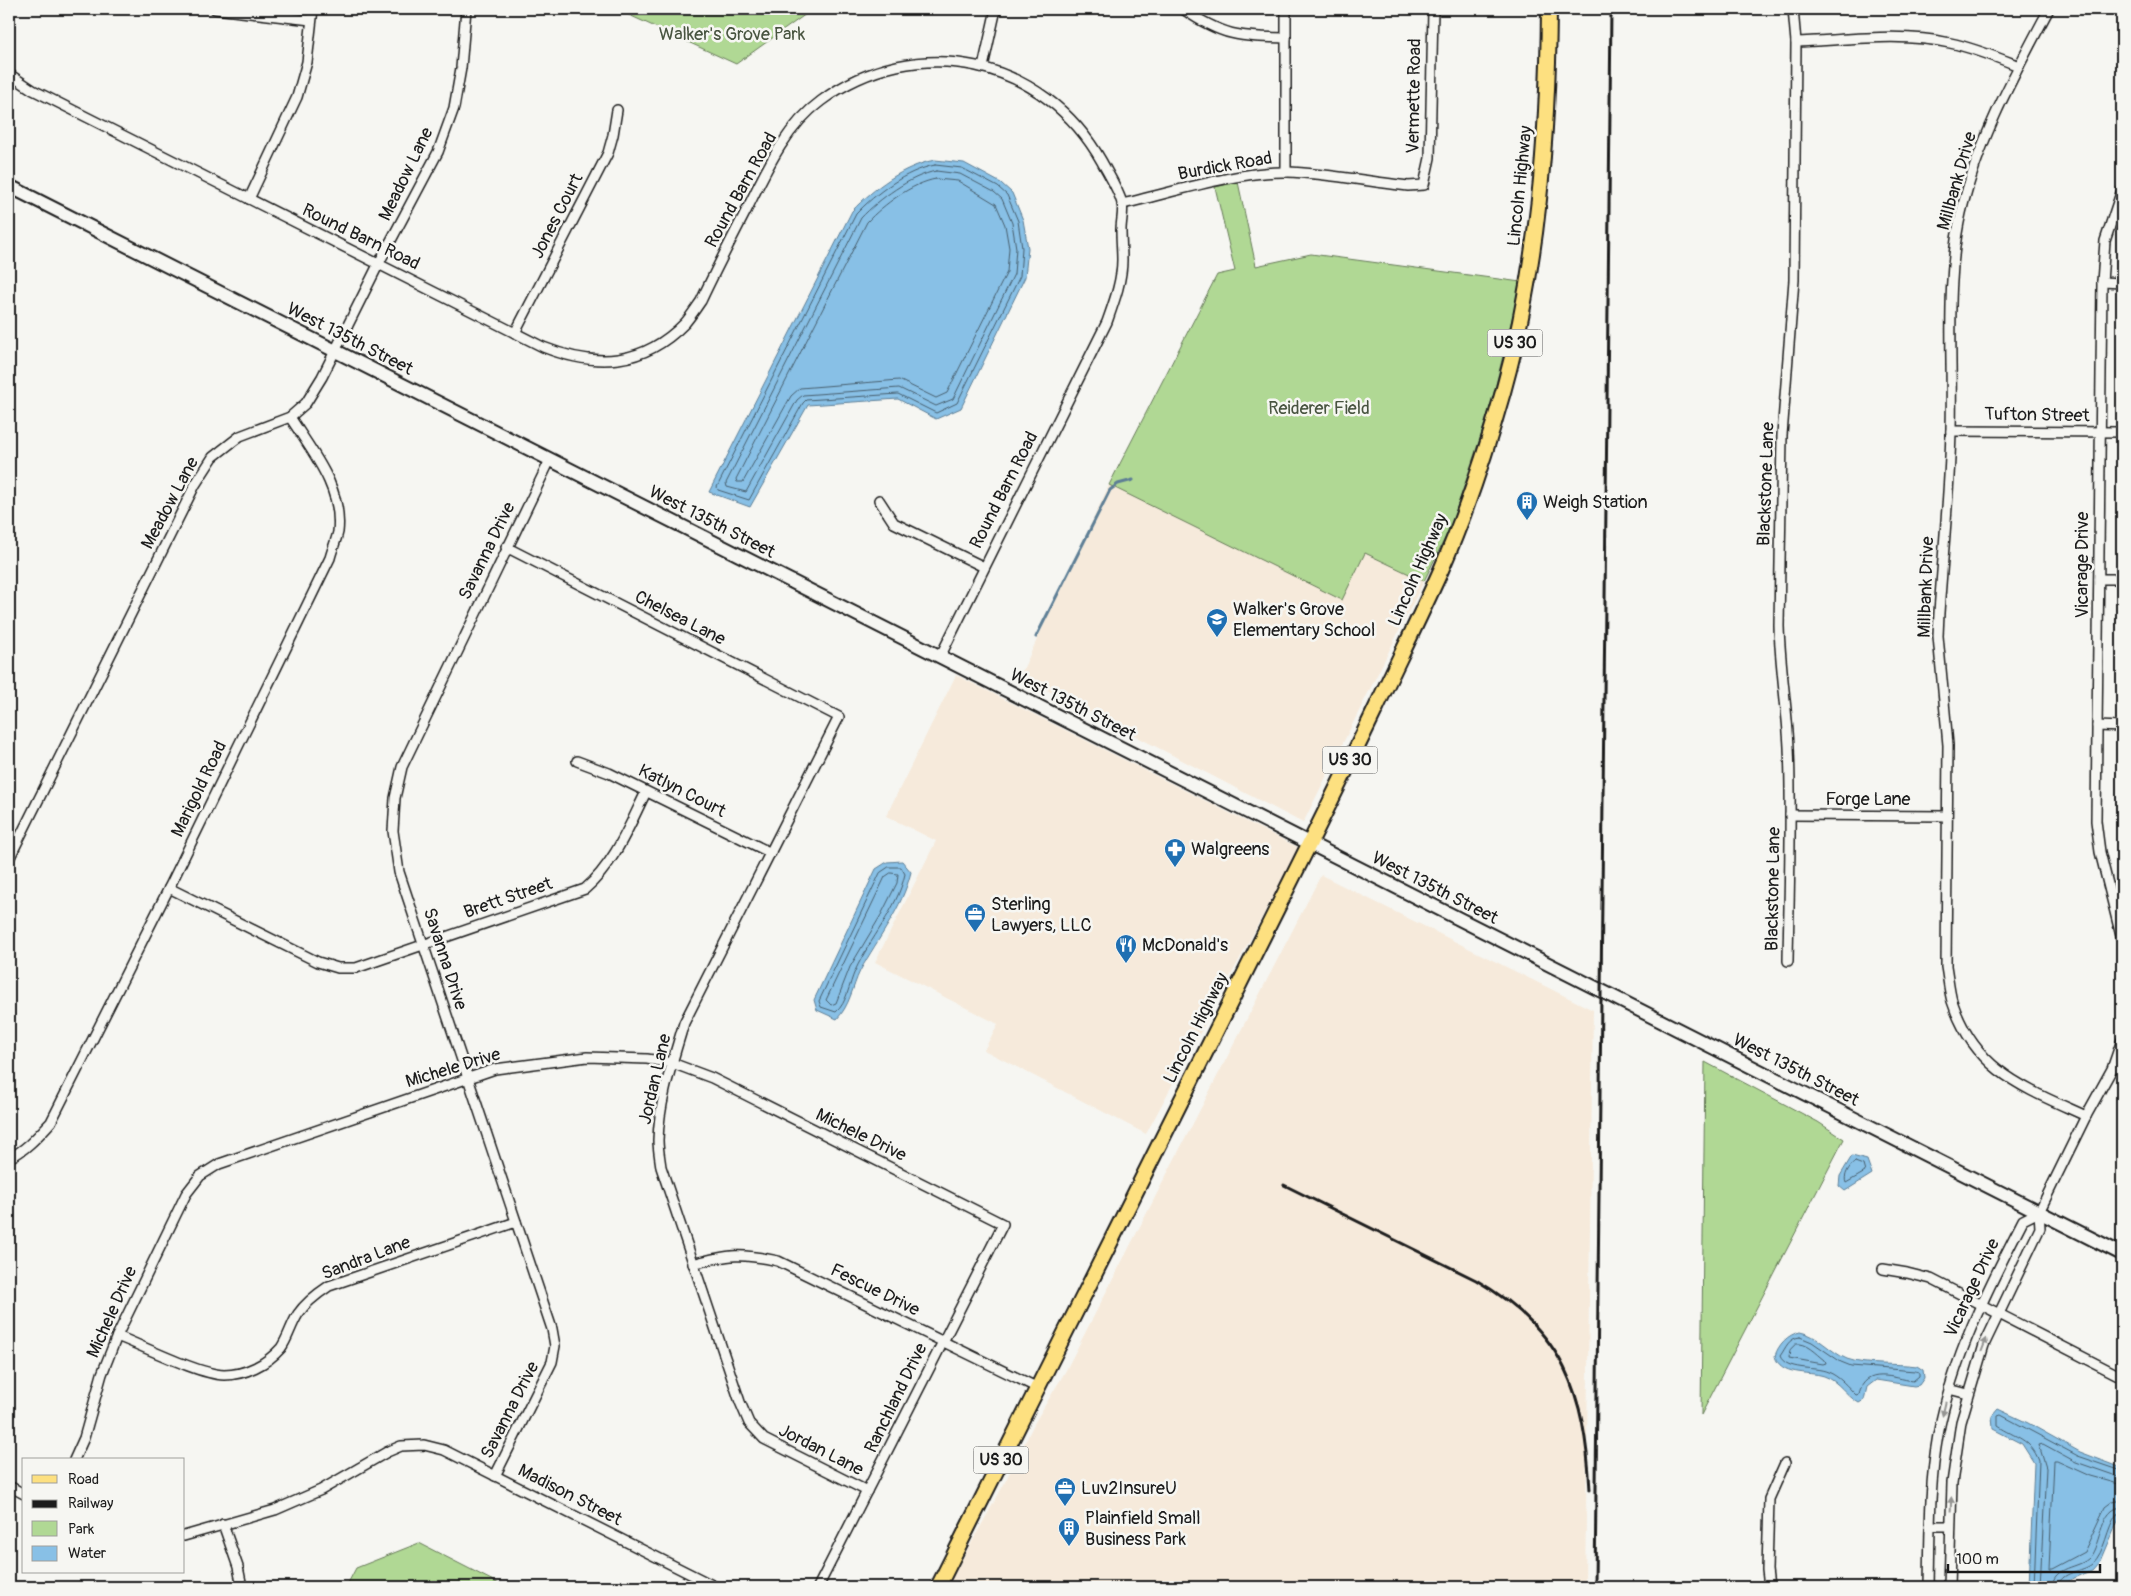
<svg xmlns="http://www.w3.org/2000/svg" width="2131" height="1596" font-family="Pangolin,sans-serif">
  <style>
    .built { fill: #f6eadb }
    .green { fill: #b0d894; stroke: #667a58 }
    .water { fill: #88c0e6; stroke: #5d7e95 }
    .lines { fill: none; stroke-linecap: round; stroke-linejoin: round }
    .shore { stroke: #475e6d; stroke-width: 1 }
    .stream { stroke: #5d7e95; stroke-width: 3 }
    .street-casing { stroke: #1c1c1c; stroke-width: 12 }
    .secondary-casing { stroke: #1c1c1c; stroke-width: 16 }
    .primary-casing { stroke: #1c1c1c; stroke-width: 18 }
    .street { stroke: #f6f6f2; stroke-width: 9 }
    .secondary { stroke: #f6f6f2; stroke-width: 12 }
    .primary { stroke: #fde080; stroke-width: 14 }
    .rail { stroke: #1c1c1c; stroke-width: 3 }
    .oneway { fill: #949492 }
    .labels { text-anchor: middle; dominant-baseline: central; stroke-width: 5; stroke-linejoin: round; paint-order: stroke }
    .shield { fill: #f6f6f2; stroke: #5d5d5c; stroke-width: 1 }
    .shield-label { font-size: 16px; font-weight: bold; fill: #1c1c1c }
    .park-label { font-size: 18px; fill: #485440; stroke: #f6f6f2 }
    .street-label { font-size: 18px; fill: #1c1c1c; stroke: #f6f6f2 }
    .poi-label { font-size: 18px; fill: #1c1c1c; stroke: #f6f6f2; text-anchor: start }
  </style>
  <rect width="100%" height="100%" fill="#f6f6f2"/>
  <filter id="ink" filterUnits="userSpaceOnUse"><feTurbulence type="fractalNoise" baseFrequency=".02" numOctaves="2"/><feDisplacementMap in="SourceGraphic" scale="10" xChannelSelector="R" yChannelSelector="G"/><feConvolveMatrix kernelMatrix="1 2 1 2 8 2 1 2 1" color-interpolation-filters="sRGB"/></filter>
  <g filter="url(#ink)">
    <!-- built -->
    <g class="built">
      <polygon points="1109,485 1341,599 1365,552 1424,581 1303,823 1020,676"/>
      <polygon points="956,675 1299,848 1146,1134 984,1050 998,1024 875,962 936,841 886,816"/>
      <polygon points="1321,875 1593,1010 1585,1587 947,1587 1003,1486 1035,1422 1065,1372"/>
    </g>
    <!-- green -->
    <g class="green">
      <polygon points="616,9 813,9 736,64"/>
      <polygon points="1238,182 1256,266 1311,254 1521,282 1491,405 1451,526 1424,581 1365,553 1342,600 1109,485 1217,275 1235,271 1215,187"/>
      <polygon points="1705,1062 1818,1122 1844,1139 1701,1415"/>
      <polygon points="419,1543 505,1587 346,1587 356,1568"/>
    </g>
    <!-- water -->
    <g class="water">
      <path d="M935,160L964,163L1001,183L1012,193L1023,220L1028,248L1025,277L961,408L936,419L898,399L808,405L750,507L709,492L852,211C874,188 903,166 935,160Z"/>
      <path d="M902,861L911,872C902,909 878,938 860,971C852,988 850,1005 837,1019L817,1010L814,1000L876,869L887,862Z"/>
      <polygon points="1852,1156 1867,1160 1872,1174 1845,1191 1839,1186 1840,1176"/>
      <path d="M1800,1332C1818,1335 1830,1352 1847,1359C1866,1366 1896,1363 1917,1366L1923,1370L1924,1378L1919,1385L1914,1386L1876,1380L1867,1387L1864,1400L1859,1403C1846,1396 1839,1381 1824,1376C1808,1371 1780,1376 1775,1356C1778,1345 1788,1334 1800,1332Z"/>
      <polygon points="1998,1409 2028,1423 2080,1452 2122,1468 2122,1515 2117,1523 2101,1561 2093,1570 2070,1580 2062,1587 2029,1587 2034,1463 2022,1444 1993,1429 1992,1416"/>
    </g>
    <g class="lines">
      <!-- shore -->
      <g class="shore">
        <path d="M935,165L962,168L998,187L1007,195L1018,221L1022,248L1020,276L957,403L936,413L898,394L806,400L803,403L749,500L718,490L717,487L856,214C876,193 905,171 935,165Z"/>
        <path d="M936,171L960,174L994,192L1002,199L1012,223L1016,248L1014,274L953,399L936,406L899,388L803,395L797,400L746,492L727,487L726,483L861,218C879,199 910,176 936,171Z"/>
        <path d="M936,179L958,181L996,204L1005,225L1009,248L1007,272L947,393L936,398L899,380L800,388L791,396L743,482H737L736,479L867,222C883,205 912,183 936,179Z"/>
        <path d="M889,867H901L905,874C897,910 870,938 855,971C849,984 847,1003 836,1012L821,1007L819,1001L880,873Z"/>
        <polygon points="891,873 898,874 897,883 881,915 850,967 836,1003 831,1005 826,1000 885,877"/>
        <path d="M1855,1162L1863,1165L1865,1172L1846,1183C1843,1176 1849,1166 1855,1162Z"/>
        <path d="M1800,1337L1812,1342L1841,1362L1851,1366L1915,1371L1919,1372V1376L1913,1381C1894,1378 1865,1366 1859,1394L1856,1395C1848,1387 1839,1376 1828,1372C1814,1366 1786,1371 1780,1356C1786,1348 1788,1338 1800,1337Z"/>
        <path d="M1796,1344C1807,1342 1817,1354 1825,1360L1826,1363L1823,1364L1789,1358L1790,1350Z"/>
        <polyline points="2122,1485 2090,1476 2057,1461 2054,1461 2049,1569 2052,1569 2084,1552 2105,1507 2113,1501 2122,1499"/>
        <path d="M2034,1587L2039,1461C2030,1438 2016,1438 1998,1426V1416L2001,1415L2078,1456L2122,1471"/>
        <polyline points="2040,1587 2046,1468 2039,1445 2043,1444 2076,1462 2122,1478"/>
        <path d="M2052,1587C2053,1565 2080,1569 2090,1557C2101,1544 2100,1508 2122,1507"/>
        <path d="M2058,1587C2060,1571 2083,1572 2092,1564C2106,1551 2106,1528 2117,1514L2122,1513"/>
      </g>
      <!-- stream -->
      <polyline class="stream" points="1036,637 1110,490 1118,484 1133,480"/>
      <!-- street casing -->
      <g class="street-casing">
        <g id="street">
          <polyline points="215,9 311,20"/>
          <path d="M1183,9C1222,36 1239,37 1286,38"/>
          <polyline points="1286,9 1286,172"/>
          <path d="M2049,9C2014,75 1978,140 1961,213C1945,282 1953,357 1951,428C1950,489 1943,551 1939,613L1938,636L1948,745L1946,967C1948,978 1949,990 1952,1001C1975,1072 2025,1088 2086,1116"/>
          <path d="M1796,42C1847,40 1900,32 1950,43C1974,48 1996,57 2019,66"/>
          <polyline points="983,67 996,9"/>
          <path d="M9,74L33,90L543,347C596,368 643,366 685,323C691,316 696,308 701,301C715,271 730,242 745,213C765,173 784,128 821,101C917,30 1044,58 1102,162C1109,175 1118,189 1122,203C1124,211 1121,221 1121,230C1121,240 1122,250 1122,260C1122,281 1114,302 1107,322L940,657"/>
          <polyline points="2122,190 2105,241 2102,282 2096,821 2100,852 2122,940"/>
          <polyline points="249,199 297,97 307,62 313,9"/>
          <path d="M1122,204C1171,193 1237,171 1287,172C1325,173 1370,182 1408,186L1424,185L1430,158L1433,9"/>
          <polyline points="2102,282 2122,283"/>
          <polyline points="515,333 608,153 613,135 617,110"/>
          <polyline points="1951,431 2122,432"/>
          <polyline points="879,500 894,523 984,567"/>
          <path d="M506,547L839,717L684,1023C673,1061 659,1100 658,1140C658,1149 660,1159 661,1167L740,1402L749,1423L764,1439L867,1491"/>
          <polyline points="2099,579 2122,579"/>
          <polyline points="2097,726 2122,727"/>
          <polyline points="577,761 609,773 771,853"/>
          <polyline points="1790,815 1947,816"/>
          <polyline points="9,859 195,485 213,457 240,436 290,417 306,403 322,377 379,263 438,152 454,108 461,68 466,9"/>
          <path d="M169,888L318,962L338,968H356L585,889C615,863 629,826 646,792"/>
          <path d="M1788,961C1789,890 1792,818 1789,747C1787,706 1780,667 1779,626L1782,435L1794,280L1796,42L1793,9"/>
          <path d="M9,1158C26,1150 38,1136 51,1122L169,888L330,558C332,550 336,541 338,532C343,488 312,452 290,417"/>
          <path d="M693,1264C729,1254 742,1253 778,1261L1036,1387"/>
          <polyline points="1883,1269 1907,1273 1931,1279 2122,1377"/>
          <path d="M117,1336C143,1346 198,1374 224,1375C245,1375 267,1364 281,1348C288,1338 291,1325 298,1314C306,1302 317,1294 329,1286L516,1222"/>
          <polyline points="1949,1389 1968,1394"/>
          <polyline points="74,1460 84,1438 102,1374 117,1336 186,1194 200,1176 219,1164 495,1069 587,1057 647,1059 672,1063 712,1078 1003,1224 818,1587"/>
          <polyline points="495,1476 552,1362 555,1346 552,1329 399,872 393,831 395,798 402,767 550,460"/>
          <polyline points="9,1486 24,1494"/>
          <polyline points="223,1524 238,1567 242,1587"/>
          <polyline points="1930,1526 1949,1526"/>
          <polyline points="184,1536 275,1510 321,1490 387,1452 401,1446 424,1445 444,1450 716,1587"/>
          <polyline points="1769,1587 1767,1570 1769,1499 1785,1463"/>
          <path d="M1929,1587C1930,1537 1929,1485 1938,1435C1953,1357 1987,1290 2023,1220L2039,1212"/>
          <polyline points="1949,1587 1952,1483 1961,1422 1984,1345 2040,1228 2039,1212 2086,1116 2112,1069 2122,1040"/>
        </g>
      </g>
      <!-- secondary casing -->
      <g class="secondary-casing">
        <polyline id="secondary" points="9,186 2122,1254"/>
      </g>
      <!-- primary casing -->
      <g class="primary-casing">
        <path id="primary" d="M938,1587C1036,1389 1136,1193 1234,995C1281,900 1329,806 1375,710C1397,663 1420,617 1441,570C1466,513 1486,452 1503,392C1538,267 1548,137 1549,9"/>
      </g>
      <!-- street -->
      <use href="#street" class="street"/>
      <!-- secondary -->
      <use href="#secondary" class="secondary"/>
      <!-- primary -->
      <use href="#primary" class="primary"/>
      <!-- rail -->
      <g class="rail">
        <path d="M1284,1185L1476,1280C1564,1331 1585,1393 1590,1490"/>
        <polyline points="1595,1587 1611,9"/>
      </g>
    </g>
    <!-- one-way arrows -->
    <defs><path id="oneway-solid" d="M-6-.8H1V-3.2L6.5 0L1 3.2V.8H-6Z" transform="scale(1.25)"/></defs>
    <g class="oneway">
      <use href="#oneway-solid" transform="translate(1984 1345) rotate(-69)"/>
      <use href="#oneway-solid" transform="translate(1944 1409) rotate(103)"/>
      <use href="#oneway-solid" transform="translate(1951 1504) rotate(-87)"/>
    </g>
  </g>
  <!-- icons -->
  <defs>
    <g id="building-pin" transform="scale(1.125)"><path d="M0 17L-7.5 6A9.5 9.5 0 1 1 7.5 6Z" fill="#1f6fb2" stroke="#f6f6f2"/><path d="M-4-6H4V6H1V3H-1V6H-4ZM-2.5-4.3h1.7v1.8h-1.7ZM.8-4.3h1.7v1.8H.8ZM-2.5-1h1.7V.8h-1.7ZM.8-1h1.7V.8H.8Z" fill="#fff"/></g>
    <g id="school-pin" transform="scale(1.125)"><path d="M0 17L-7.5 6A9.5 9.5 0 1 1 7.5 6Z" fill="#1f6fb2" stroke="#f6f6f2"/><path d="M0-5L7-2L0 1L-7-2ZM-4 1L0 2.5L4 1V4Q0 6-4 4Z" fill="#fff"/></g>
    <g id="pharmacy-pin" transform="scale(1.125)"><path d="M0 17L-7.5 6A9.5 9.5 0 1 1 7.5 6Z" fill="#1f6fb2" stroke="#f6f6f2"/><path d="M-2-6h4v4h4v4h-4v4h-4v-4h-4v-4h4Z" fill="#fff"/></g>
    <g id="office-pin" transform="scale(1.125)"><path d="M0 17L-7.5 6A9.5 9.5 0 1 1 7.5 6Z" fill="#1f6fb2" stroke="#f6f6f2"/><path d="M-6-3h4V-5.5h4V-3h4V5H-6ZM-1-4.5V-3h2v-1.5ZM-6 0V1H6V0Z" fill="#fff"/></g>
    <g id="restaurant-pin" transform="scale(1.125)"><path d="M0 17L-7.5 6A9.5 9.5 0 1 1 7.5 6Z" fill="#1f6fb2" stroke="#f6f6f2"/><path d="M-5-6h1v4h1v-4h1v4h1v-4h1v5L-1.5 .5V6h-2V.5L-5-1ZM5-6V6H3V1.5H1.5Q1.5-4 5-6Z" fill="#fff"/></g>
  </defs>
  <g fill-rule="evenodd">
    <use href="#building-pin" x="1527" y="502"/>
    <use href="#school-pin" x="1217" y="619"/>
    <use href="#pharmacy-pin" x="1175" y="849"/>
    <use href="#office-pin" x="975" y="914"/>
    <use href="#restaurant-pin" x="1126" y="945"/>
    <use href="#office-pin" x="1065" y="1488"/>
    <use href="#building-pin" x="1069" y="1528"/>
  </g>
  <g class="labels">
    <!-- shield labels -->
    <g class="shield">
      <rect x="1487.5" y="329.5" width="55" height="27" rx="4"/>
      <rect x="1322.5" y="746.5" width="55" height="27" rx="4"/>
      <rect x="973.5" y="1446.5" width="55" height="27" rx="4"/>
    </g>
    <g class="shield-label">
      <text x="1515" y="343">US 30</text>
      <text x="1350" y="760">US 30</text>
      <text x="1001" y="1460">US 30</text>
    </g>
    <!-- park labels -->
    <g class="park-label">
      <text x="732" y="34">Walker's Grove Park</text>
      <text x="1319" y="408">Reiderer Field</text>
    </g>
    <!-- street labels -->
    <g class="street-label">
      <text transform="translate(1414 96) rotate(-89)">Vermette Road</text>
      <text transform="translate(1225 166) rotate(-10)">Burdick Road</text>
      <text transform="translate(406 174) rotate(-64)">Meadow Lane</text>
      <text transform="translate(1957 181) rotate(-74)">Millbank Drive</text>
      <text transform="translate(1520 186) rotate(-84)">Lincoln Highway</text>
      <text transform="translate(741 190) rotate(-61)">Round Barn Road</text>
      <text transform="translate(557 216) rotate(-63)">Jones Court</text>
      <text transform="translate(361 237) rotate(26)">Round Barn Road</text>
      <text transform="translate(350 339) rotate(27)">West 135th Street</text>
      <text transform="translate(2037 415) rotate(1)">Tufton Street</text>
      <text transform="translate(1766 484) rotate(-88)">Blackstone Lane</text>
      <text transform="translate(1004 490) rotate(-63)">Round Barn Road</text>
      <text transform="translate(170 503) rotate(-62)">Meadow Lane</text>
      <text transform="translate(712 522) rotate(27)">West 135th Street</text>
      <text transform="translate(487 551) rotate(-64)">Savanna Drive</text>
      <text transform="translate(2082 565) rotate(-90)">Vicarage Drive</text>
      <text transform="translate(1418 570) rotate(-66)">Lincoln Highway</text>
      <text transform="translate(1926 587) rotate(-88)">Millbank Drive</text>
      <text transform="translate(680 618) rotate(27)">Chelsea Lane</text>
      <text transform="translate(1073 705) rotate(27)">West 135th Street</text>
      <text transform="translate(199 789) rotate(-64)">Marigold Road</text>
      <text transform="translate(682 791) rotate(27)">Katlyn Court</text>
      <text x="1868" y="799">Forge Lane</text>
      <text transform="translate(1435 888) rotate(27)">West 135th Street</text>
      <text transform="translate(1773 889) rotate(-89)">Blackstone Lane</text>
      <text transform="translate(508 898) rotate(-19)">Brett Street</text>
      <text transform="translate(445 959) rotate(72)">Savanna Drive</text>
      <text transform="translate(1196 1028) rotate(-63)">Lincoln Highway</text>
      <text transform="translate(453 1068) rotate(-17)">Michele Drive</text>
      <text transform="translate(1796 1070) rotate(27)">West 135th Street</text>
      <text transform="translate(655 1079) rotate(-77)">Jordan Lane</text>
      <text transform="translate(861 1135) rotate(26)">Michele Drive</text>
      <text transform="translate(366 1258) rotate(-21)">Sandra Lane</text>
      <text transform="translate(1972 1288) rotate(-65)">Vicarage Drive</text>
      <text transform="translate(875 1290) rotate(26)">Fescue Drive</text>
      <text transform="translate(112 1312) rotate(-66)">Michele Drive</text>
      <text transform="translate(896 1398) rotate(-64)">Ranchland Drive</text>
      <text transform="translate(510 1410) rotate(-63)">Savanna Drive</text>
      <text transform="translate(821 1450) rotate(27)">Jordan Lane</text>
      <text transform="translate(570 1495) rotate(27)">Madison Street</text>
    </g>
    <!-- poi labels -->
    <g class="poi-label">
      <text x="1543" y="502">Weigh Station</text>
      <text x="1233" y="609">Walker's Grove<tspan x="1233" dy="21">Elementary School</tspan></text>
      <text x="1191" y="849">Walgreens</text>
      <text x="991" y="904">Sterling<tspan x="991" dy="21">Lawyers, LLC</tspan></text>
      <text x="1142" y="945">McDonald's</text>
      <text x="1081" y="1488">Luv2InsureU</text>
      <text x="1085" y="1518">Plainfield Small<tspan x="1085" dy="21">Business Park</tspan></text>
    </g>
  </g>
  <!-- margin -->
  <rect width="2131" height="1596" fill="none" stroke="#f6f6f2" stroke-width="30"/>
  <rect x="15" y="15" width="2101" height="1566" fill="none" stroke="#1c1c1c" stroke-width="2" filter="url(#ink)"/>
  <!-- legend -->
  <rect x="22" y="1458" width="162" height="115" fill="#f6f6f2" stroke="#9f9f9c"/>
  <rect x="32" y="1475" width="25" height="8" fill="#fde080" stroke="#9f9f9c"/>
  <text x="68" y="1484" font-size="15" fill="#1c1c1c">Road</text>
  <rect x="32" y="1500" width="25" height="8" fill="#1c1c1c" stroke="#9f9f9c"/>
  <text x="68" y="1508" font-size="15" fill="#1c1c1c">Railway</text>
  <rect x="32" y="1521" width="25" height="15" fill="#b0d894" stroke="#9f9f9c"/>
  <text x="68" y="1534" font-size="15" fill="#1c1c1c">Park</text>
  <rect x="32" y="1546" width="25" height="15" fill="#88c0e6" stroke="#9f9f9c"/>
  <text x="68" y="1558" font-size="15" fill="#1c1c1c">Water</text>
  <!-- scale -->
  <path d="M1948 1564v8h152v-8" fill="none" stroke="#1c1c1c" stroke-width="2.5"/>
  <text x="1956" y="1564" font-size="15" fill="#1c1c1c" stroke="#f6f6f2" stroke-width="4" paint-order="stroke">100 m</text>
</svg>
